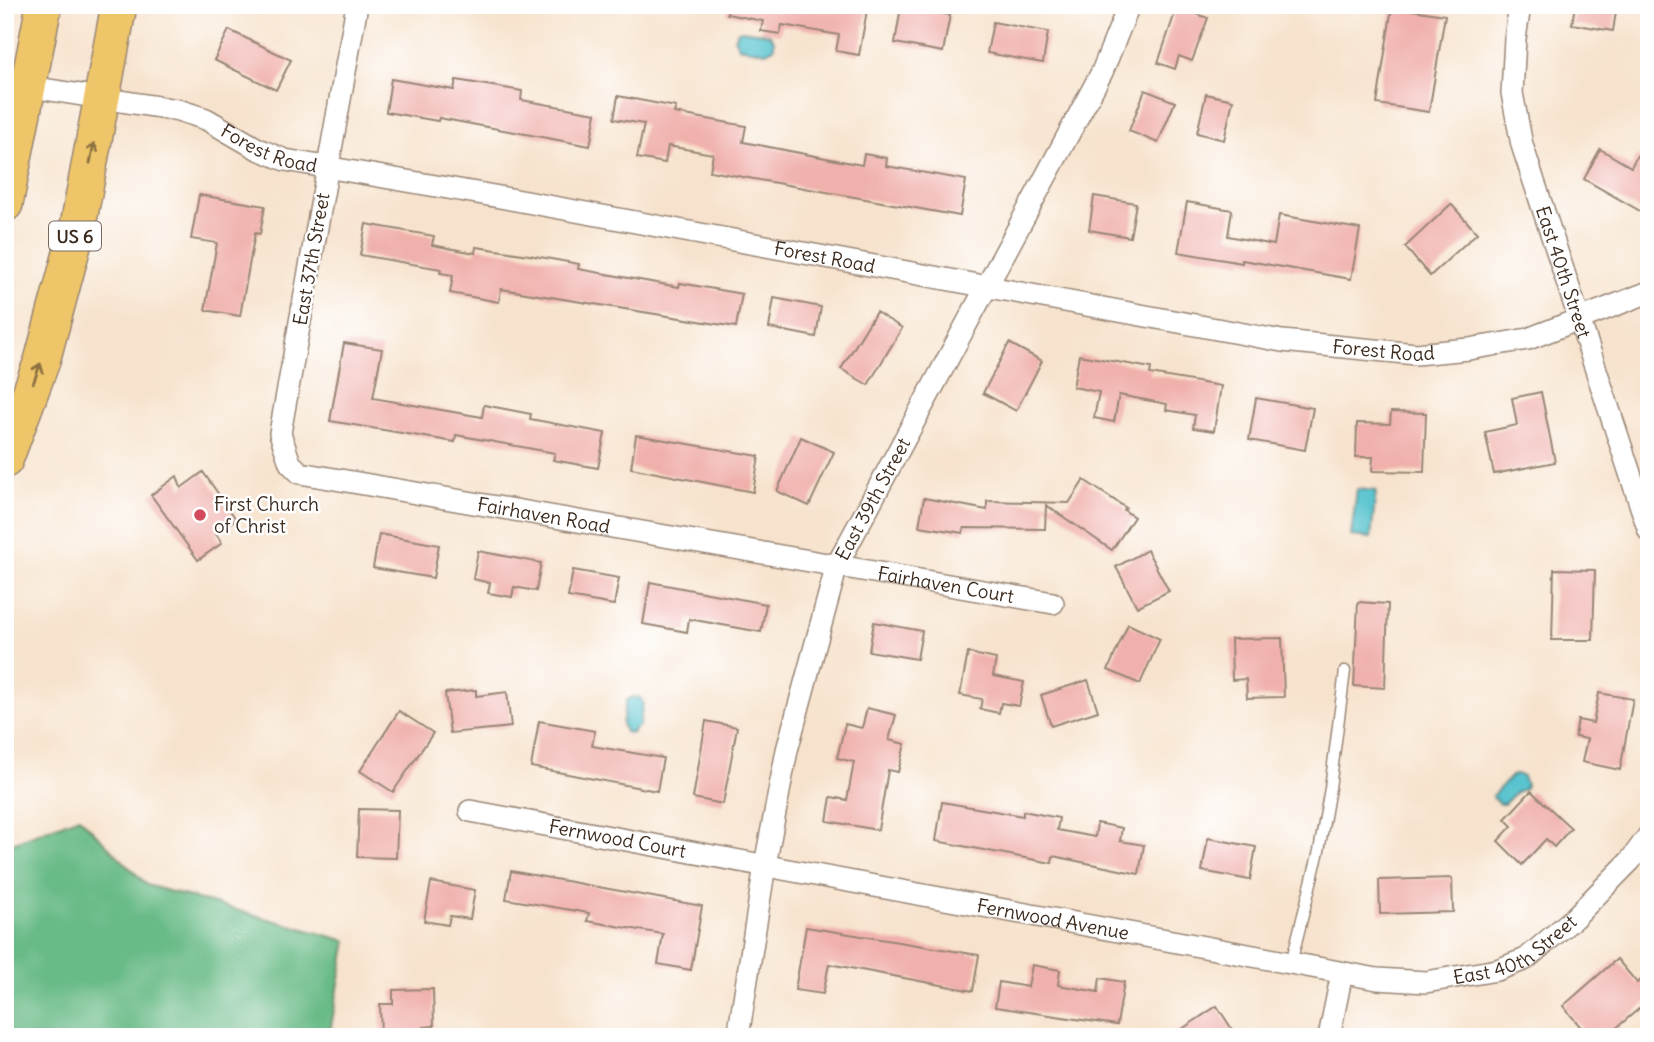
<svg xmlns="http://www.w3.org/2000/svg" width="1654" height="1042" font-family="Delius,sans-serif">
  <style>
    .forest { fill: #68ba86; stroke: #527252; stroke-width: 2 }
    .water { fill: #55c2ce; stroke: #487676; stroke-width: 2 }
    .building { fill: #f0b0ac }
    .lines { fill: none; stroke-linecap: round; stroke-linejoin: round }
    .lane-casing { stroke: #998676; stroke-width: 13 }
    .street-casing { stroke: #998676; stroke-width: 24 }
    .primary-casing { stroke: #998676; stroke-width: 38 }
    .lane { stroke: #fff; stroke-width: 10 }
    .street { stroke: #fff; stroke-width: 21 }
    .primary { stroke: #eec569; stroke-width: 35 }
    .oneway { stroke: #8c7040 }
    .poi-dot { fill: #d1495b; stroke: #fff; stroke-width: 2.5 }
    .labels { text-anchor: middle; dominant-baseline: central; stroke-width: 5; stroke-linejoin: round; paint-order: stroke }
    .shield { fill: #fff; stroke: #766a62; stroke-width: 2 }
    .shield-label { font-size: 18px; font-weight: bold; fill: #3b2a1e }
    .street-label { font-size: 19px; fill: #3b2a1e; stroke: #fff }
    .poi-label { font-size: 19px; fill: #3b2a1e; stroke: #fff; text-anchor: start }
  </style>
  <rect width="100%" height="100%" fill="#fff"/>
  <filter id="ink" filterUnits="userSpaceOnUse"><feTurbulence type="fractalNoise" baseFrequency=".0143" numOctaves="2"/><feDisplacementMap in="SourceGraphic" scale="14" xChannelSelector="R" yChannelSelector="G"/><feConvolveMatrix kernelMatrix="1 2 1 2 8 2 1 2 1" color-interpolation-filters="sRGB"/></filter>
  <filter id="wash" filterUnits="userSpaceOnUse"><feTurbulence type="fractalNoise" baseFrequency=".00686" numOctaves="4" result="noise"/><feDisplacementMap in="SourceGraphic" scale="28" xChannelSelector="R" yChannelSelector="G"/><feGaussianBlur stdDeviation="1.57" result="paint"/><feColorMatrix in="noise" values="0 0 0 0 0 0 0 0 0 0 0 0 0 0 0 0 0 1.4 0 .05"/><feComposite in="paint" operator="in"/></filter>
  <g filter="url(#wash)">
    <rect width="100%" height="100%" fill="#f7e3cd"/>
    <!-- forest -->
    <polygon class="forest" points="79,817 147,885 347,941 329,1037 5,1037 5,846"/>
    <!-- water -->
    <g class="water">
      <polygon points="742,30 769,34 774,40 774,48 766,52 739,47 734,38 738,31"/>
      <polygon points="1357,489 1376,491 1371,538 1351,536"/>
      <polygon points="632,697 640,698 643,703 639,726 633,730 633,733 625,732 622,724 626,701"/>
      <polygon points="1516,774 1523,777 1526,785 1524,789 1516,792 1504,804 1500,804 1492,797 1493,795 1511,776"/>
    </g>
    <g id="blocks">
      <!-- building -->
      <g class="building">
        <polygon points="728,5 868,5 859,55 836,51 839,35 782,25 780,34 761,31 763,21 727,14"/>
        <polygon points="1575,5 1617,5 1613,31 1572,24"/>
        <polygon points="901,7 950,15 943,52 895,43"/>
        <polygon points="1177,7 1208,18 1192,61 1179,56 1175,69 1158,63"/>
        <polygon points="1392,7 1445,15 1429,112 1377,104"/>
        <polygon points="993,22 1048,32 1043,63 987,53"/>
        <polygon points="229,30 291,60 276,90 214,60"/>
        <polygon points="391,79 454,90 456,80 522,91 521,100 596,113 590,146 439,118 438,121 386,112"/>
        <polygon points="1145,90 1175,102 1158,143 1129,131"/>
        <polygon points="1206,94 1233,100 1224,140 1197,133"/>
        <polygon points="618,96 676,107 674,113 746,126 743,142 862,165 864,154 887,158 886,166 966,180 960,216 710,171 713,154 668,146 665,163 637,158 644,124 614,119"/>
        <polygon points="1600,149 1631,167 1637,156 1649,163 1649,216 1584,179"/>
        <polygon points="199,195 265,206 260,234 255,233 240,316 205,310 217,243 191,239"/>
        <polygon points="1094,196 1136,203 1130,237 1089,230"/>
        <polygon points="1187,202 1232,210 1228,236 1274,245 1279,215 1360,229 1351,279 1242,260 1242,263 1178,252"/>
        <polygon points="1451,204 1477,233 1430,276 1405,247"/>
        <polygon points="366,224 434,236 432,245 475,253 476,247 529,255 579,264 578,269 679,287 680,283 742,294 736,327 501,289 499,302 450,293 453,275 440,273 441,269 360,255"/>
        <polygon points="774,298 821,307 816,337 769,328"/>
        <polygon points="876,312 902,328 868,385 841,369"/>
        <polygon points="344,343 382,349 373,398 482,417 484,405 531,414 530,419 605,433 598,468 553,460 555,453 456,435 455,442 330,421"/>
        <polygon points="1009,343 1042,361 1016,411 983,393"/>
        <polygon points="1079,355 1151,368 1150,374 1221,386 1214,431 1193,428 1195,415 1166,410 1167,404 1119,395 1114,422 1094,418 1099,392 1073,387"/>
        <polygon points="1541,392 1555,462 1494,474 1485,432 1517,425 1512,398"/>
        <polygon points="1256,398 1313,408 1305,450 1249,440"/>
        <polygon points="1391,412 1426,413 1424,472 1372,471 1373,457 1356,457 1357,423 1390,424"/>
        <polygon points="636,435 759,456 753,492 631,468"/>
        <polygon points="801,437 834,452 809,506 777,491"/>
        <polygon points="203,472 236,519 216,534 222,543 198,560 151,495 177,476 181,488"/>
        <polygon points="1084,480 1126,508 1124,510 1134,517 1112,550 1046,505 1045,529 964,528 963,533 919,526 924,498 987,510 987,501 1069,503"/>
        <polygon points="379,534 439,545 433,578 373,568"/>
        <polygon points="1147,550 1169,591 1137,607 1116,567"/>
        <polygon points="478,551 541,563 536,591 514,587 512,597 488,593 490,583 473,579"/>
        <polygon points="1554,569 1595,570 1593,640 1552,640"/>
        <polygon points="573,570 619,578 614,605 568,597"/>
        <polygon points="650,582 766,604 761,632 689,619 687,632 643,624"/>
        <polygon points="1358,602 1388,604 1385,688 1354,686"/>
        <polygon points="874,622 922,631 917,659 869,651"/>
        <polygon points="1128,624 1160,639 1140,684 1108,670"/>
        <polygon points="1282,638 1284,697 1247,698 1246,679 1232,680 1231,639"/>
        <polygon points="968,653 996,659 993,676 1024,682 1019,706 1001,703 999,713 980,709 982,699 960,695"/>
        <polygon points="1088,680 1098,711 1051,726 1041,695"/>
        <polygon points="476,690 476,696 507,692 511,727 450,733 445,693"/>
        <polygon points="1599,693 1633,699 1620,770 1582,762 1587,739 1575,737 1578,720 1593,723"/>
        <polygon points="867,708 896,715 889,740 905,744 898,772 888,770 878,830 827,821 831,797 847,800 854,762 837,758 845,724 862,728"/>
        <polygon points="399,711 433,733 393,792 360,771"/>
        <polygon points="539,721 595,731 592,746 663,758 657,791 531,767"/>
        <polygon points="706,721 737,727 723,804 693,798"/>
        <polygon points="1531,791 1571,828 1554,847 1546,839 1522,865 1498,841 1512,826 1505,819"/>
        <polygon points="942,802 1023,816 1023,811 1059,818 1057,830 1095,837 1097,823 1122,828 1120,841 1144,845 1139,874 1053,856 1052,863 936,841"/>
        <polygon points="359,809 398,810 396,858 357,857"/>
        <polygon points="1208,838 1256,847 1250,880 1202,871"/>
        <polygon points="511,871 702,906 691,970 658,964 663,934 587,921 589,913 506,899"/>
        <polygon points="1452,878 1453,912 1380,914 1379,880"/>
        <polygon points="431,882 475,890 470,919 450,916 448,925 424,921"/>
        <polygon points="806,927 979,955 973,991 829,964 823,994 795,990"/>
        <polygon points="1617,959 1637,983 1649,974 1649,1000 1607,1036 1601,1028 1589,1037 1563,1006"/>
        <polygon points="1032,965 1060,970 1058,985 1098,992 1100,978 1124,982 1117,1025 995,1007 999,982 1028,987"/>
        <polygon points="433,989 434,1026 424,1027 424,1037 381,1037 380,1004 393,1004 393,990"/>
        <polygon points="1217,1006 1237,1037 1170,1037"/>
      </g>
    </g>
  </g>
  <g filter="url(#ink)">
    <use href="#blocks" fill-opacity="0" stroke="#998676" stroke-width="2"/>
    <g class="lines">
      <!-- lane casing -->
      <g class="lane-casing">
        <polyline id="lane" points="1291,963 1319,851 1330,788 1345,671"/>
      </g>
      <!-- street casing -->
      <g class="street-casing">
        <g id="street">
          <path id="s1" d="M357,5L280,433L290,463L300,473L1053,603"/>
          <path id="s2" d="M1520,5L1515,39L1512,93L1522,145L1649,531"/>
          <path id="s3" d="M5,83L178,110L206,119L258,149L285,160L494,196L1282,341L1416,354L1469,349L1528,339L1649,292"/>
          <path id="s4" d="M470,811L1377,979L1426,982L1497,970L1526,959L1574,918L1630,861L1649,835"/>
          <path id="s5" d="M738,1037L765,865L787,750L837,565L1102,72L1129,5"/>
          <polyline points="1329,1037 1342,973"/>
        </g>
      </g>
      <!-- primary casing -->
      <g class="primary-casing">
        <g id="primary">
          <polyline points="5,204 44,5"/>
          <polyline points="5,460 42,361 77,231 119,5"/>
        </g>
      </g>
      <!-- lane -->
      <use href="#lane" class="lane"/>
      <!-- street -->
      <use href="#street" class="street"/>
      <!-- primary -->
      <use href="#primary" class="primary"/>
    </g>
    <!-- one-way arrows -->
    <defs><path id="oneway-shaft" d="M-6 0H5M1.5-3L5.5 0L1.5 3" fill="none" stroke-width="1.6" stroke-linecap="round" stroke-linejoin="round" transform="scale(1.75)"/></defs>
    <g class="oneway">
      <use href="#oneway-shaft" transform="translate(92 153) rotate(-79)"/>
      <use href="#oneway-shaft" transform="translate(37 373) rotate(-70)"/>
    </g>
  </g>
  <!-- markers -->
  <circle class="poi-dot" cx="200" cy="515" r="7"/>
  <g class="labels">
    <!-- shield labels -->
    <rect class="shield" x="49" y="221.5" width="52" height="29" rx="5"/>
    <g class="shield-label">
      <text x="75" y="236">US 6</text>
    </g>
    <!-- street labels -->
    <g class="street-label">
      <text stroke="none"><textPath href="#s3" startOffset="275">Forest Road</textPath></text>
      <text stroke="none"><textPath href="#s3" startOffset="842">Forest Road</textPath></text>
      <text transform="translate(311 259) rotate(-80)">East 37th Street</text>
      <text stroke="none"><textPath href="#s2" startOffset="275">East 40th Street</textPath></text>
      <text stroke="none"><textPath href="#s3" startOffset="1409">Forest Road</textPath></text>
      <text stroke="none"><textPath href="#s5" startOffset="558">East 39th Street</textPath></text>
      <text stroke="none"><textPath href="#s1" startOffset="728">Fairhaven Road</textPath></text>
      <text stroke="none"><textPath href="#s1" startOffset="1136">Fairhaven Court</textPath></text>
      <text stroke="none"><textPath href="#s4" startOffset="150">Fernwood Court</textPath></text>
      <text stroke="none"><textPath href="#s4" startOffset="593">Fernwood Avenue</textPath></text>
      <text stroke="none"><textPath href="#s4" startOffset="1068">East 40th Street</textPath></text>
    </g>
    <!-- poi labels -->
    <g class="poi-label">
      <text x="214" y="504">First Church<tspan x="214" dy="22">of Christ</tspan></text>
    </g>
  </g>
  <!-- margin -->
  <rect width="1654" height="1042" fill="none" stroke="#fff" stroke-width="28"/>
</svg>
